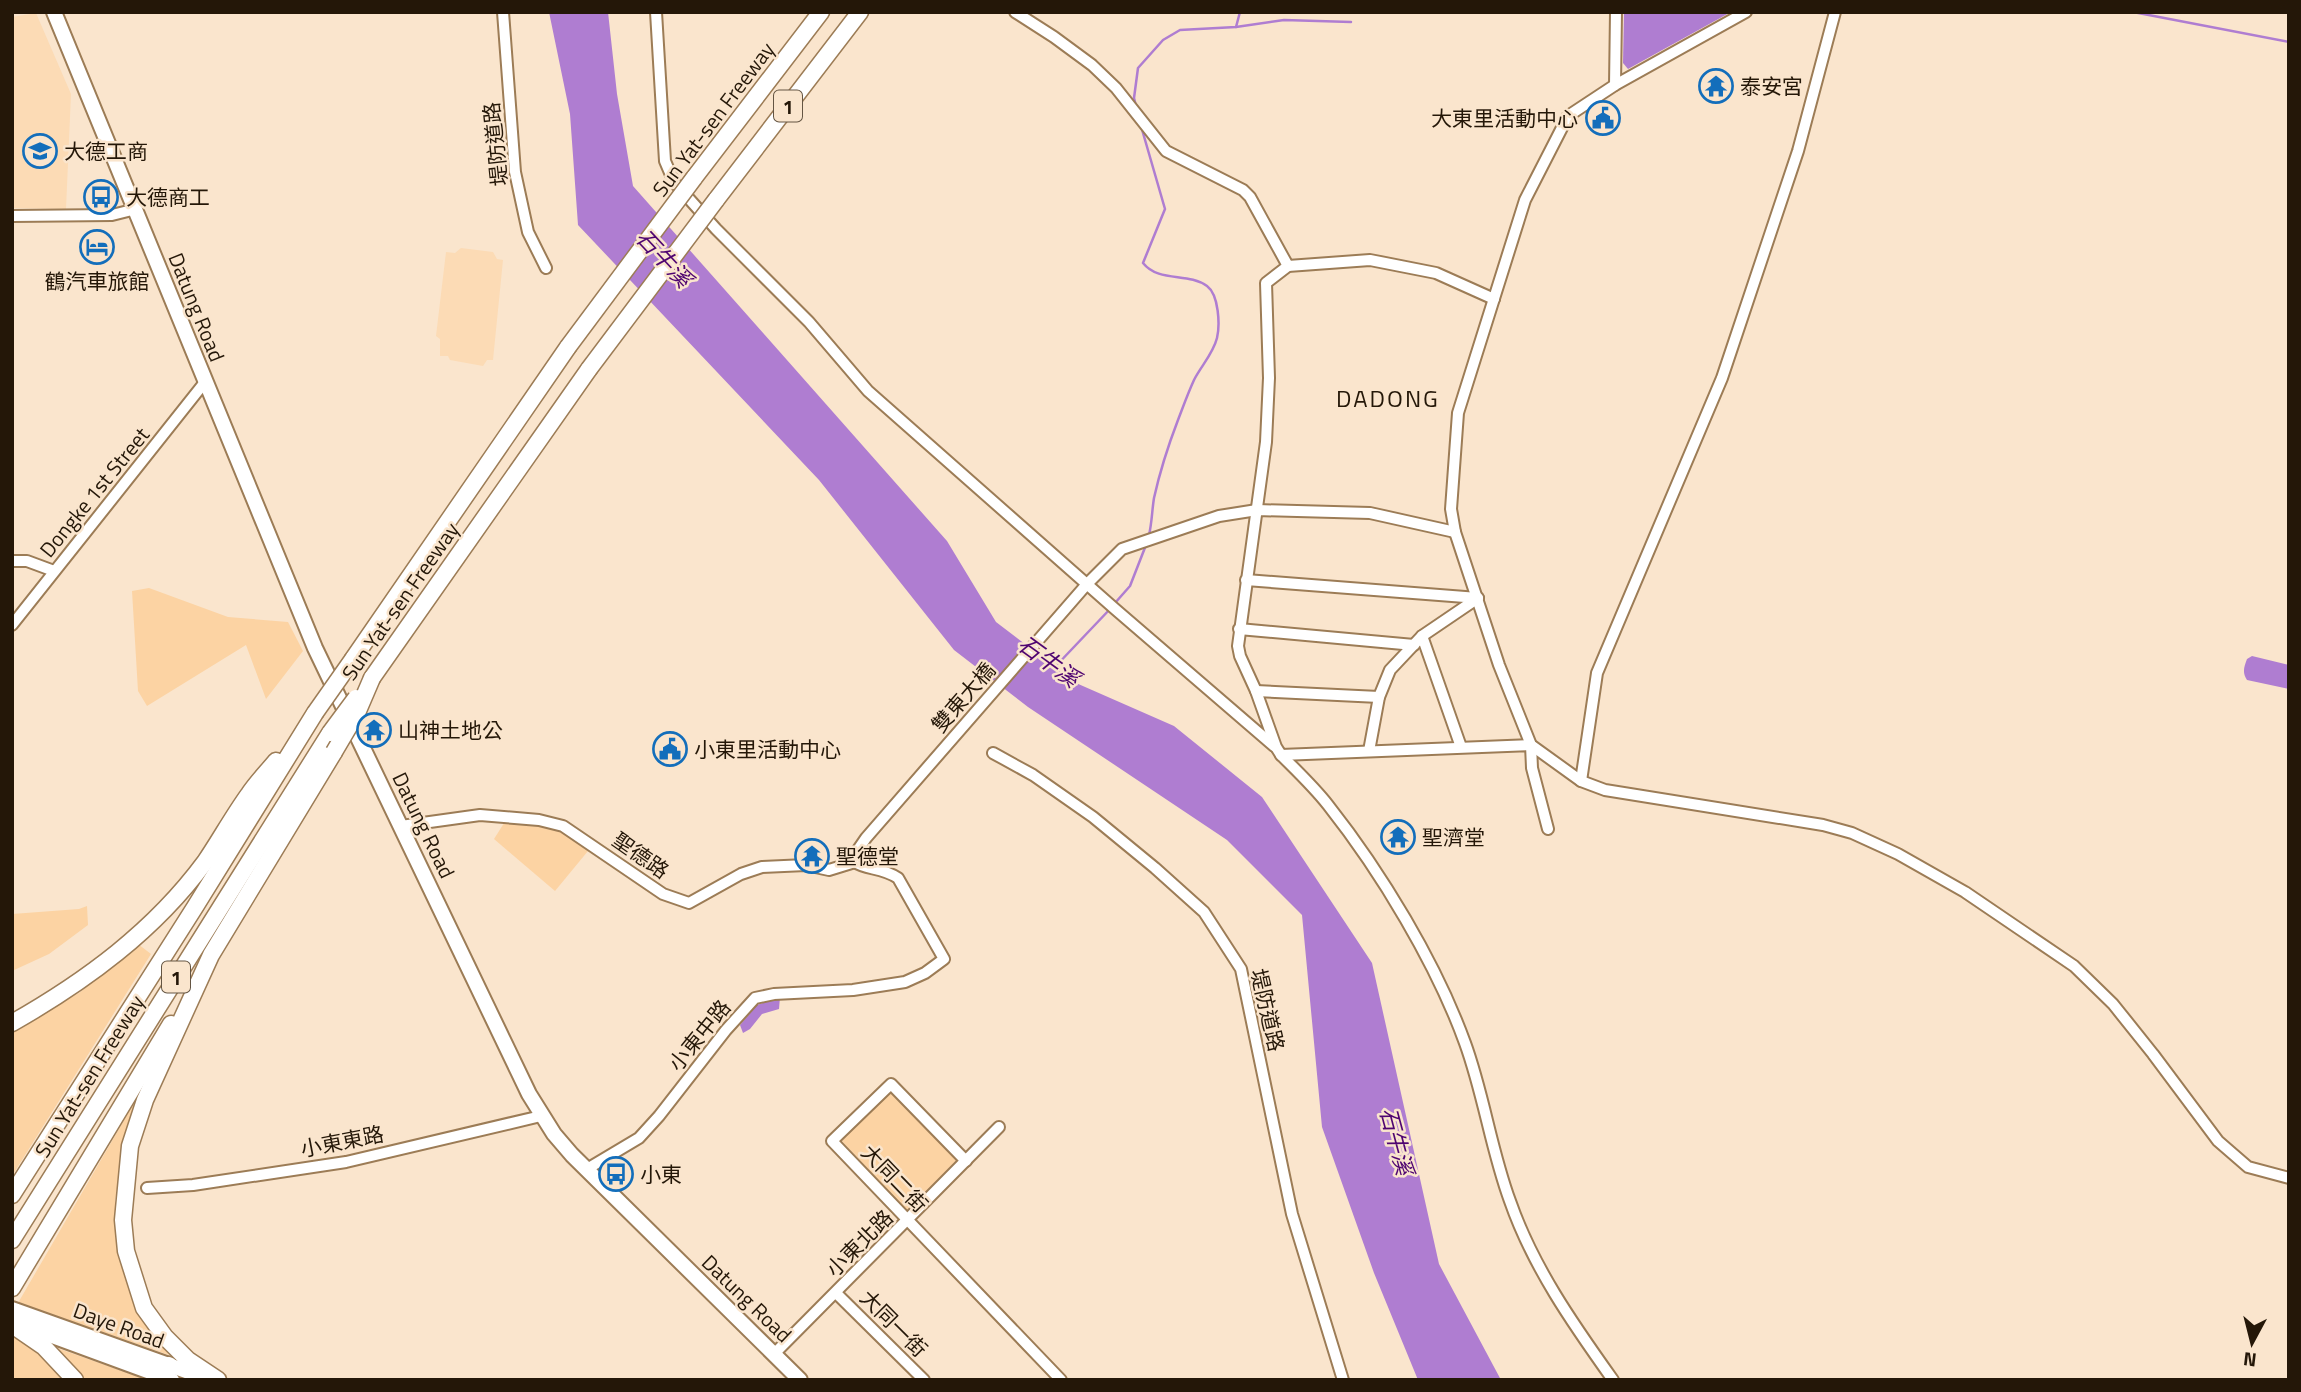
<svg xmlns="http://www.w3.org/2000/svg" width="2301" height="1392" font-family="'Titillium Web','Noto Sans TC',sans-serif">
  <style>
    .built { fill: #fcdbb5 }
    .green { fill: #fcd3a3 }
    .water { fill: #af7dd1 }
    .lines { fill: none; stroke-linecap: round; stroke-linejoin: round }
    .stream { stroke: #af7dd1; stroke-width: 2.5 }
    .minor-casing { stroke: #9c7c56; stroke-width: 14 }
    .major-casing { stroke: #9c7c56; stroke-width: 18 }
    .highway-casing { stroke: #9c7c56; stroke-width: 19 }
    .minor { stroke: #fff; stroke-width: 10 }
    .major { stroke: #fff; stroke-width: 14 }
    .highway { stroke: #fff; stroke-width: 16 }
    .highway-bridge-casing { stroke: #9c7c56; stroke-width: 19; stroke-linecap: butt }
    .highway-bridge { stroke: #fff; stroke-width: 16 }
    .labels { text-anchor: middle; dominant-baseline: central; stroke-width: 5; stroke-linejoin: round; paint-order: stroke }
    .shield { fill: #fae5cd; stroke: #645543; stroke-width: 2 }
    .shield-label { font-size: 19px; font-weight: bold; fill: #241708 }
    .poi-label { font-size: 21px; fill: #241708; stroke: #fae5cd; text-anchor: start }
    .street-label { font-size: 21px; fill: #241708; stroke: #fae5cd }
    .water-label { font-size: 23px; font-style: italic; fill: #4f0571; stroke: #fae5cd }
    .quarter-label { font-size: 24px; letter-spacing: 2px; fill: #241708; stroke: #fae5cd }
  </style>
  <rect width="100%" height="100%" fill="#fae5cd"/>
  <!-- built -->
  <g class="built">
    <polygon points="36,13 71,94 66,209 12,208 12,17"/>
    <polygon points="461,248 493,252 497,259 503,260 493,360 487,360 483,366 450,360 448,356 440,356 440,339 436,336 446,252 455,253"/>
  </g>
  <!-- green -->
  <g class="green">
    <polygon points="149,588 228,617 288,622 303,651 266,699 246,645 147,706 138,691 132,591"/>
    <polygon points="506,820 563,830 588,851 555,891 494,839"/>
    <polygon points="87,906 88,925 49,954 12,971 12,914 79,909"/>
    <polygon points="138,944 151,954 12,1176 12,1026 79,993"/>
    <polygon points="892,1090 960,1163 907,1211 839,1138"/>
    <polygon points="141,1091 123,1150 115,1201 123,1258 147,1325 169,1355 18,1303"/>
    <polygon points="12,1335 46,1356 67,1380 12,1380"/>
    <polygon points="54,1347 148,1380 82,1380 73,1365"/>
  </g>
  <!-- water -->
  <g class="water">
    <polygon points="549,12 608,12 617,94 633,186 947,541 996,622 1076,683 1174,726 1262,797 1372,963 1439,1264 1501,1380 1418,1380 1374,1273 1322,1127 1302,915 1227,840 1028,707 954,650 819,480 578,225 570,114"/>
    <polygon points="1624,12 1731,12 1628,69 1623,63"/>
    <path d="M2252,656L2289,665V689L2247,680C2242,672 2244,667 2247,659Z"/>
    <polygon points="780,997 779,1009 762,1014 750,1029 743,1033 740,1025 757,1005"/>
  </g>
  <g class="lines">
    <!-- stream -->
    <g class="stream">
      <polyline points="2133,12 2289,42"/>
      <polyline points="1236,27 1284,20 1351,22"/>
      <polyline points="1136,106 1134,98 1138,68 1163,40 1180,30 1236,27 1240,12"/>
      <path d="M1141,126L1165,209L1143,263C1159,283 1188,272 1207,286C1219,295 1220,325 1217,338C1213,354 1201,366 1194,380C1188,393 1183,407 1178,420C1168,446 1160,471 1154,498C1152,510 1152,522 1149,535"/>
      <polyline points="1115,603 1130,586 1146,545"/>
      <polyline points="1053,669 1111,608"/>
    </g>
    <!-- minor casing -->
    <g class="minor-casing">
      <g id="minor">
        <polyline points="503,12 515,172 528,232 546,268"/>
        <polyline points="656,12 665,161 674,182 716,229 809,322 868,391 1115,609 1274,746"/>
        <polyline points="1015,12 1054,37 1092,65 1116,88 1166,151 1243,190 1250,197 1288,266"/>
        <polyline points="1616,12 1615,85 1568,116 1525,200 1458,413 1451,509 1455,532 1499,665 1531,745 1581,781 1605,790 1823,825 1852,833 1898,854 1965,892 2074,966 2113,1004 2153,1054 2218,1141 2248,1167 2289,1178"/>
        <polyline points="1615,85 1746,12"/>
        <polyline points="12,216 112,215 136,209"/>
        <polyline points="1494,299 1436,273 1370,260 1288,266 1266,283 1269,378 1266,442 1238,646 1240,656 1256,691 1276,747 1281,755 1531,745 1532,768 1548,829"/>
        <polyline points="12,561 27,561 54,571"/>
        <polyline points="1246,580 1478,598"/>
        <polyline points="12,625 205,382"/>
        <polyline points="1239,629 1414,645"/>
        <polyline points="1422,636 1461,747"/>
        <polyline points="1256,691 1379,697"/>
        <polyline points="1369,751 1379,697 1390,670 1422,636 1478,598"/>
        <polyline points="993,753 1033,775 1093,817 1155,868 1204,912 1241,969 1292,1214 1343,1380"/>
        <path d="M1281,755C1297,771 1314,787 1328,805C1381,872 1436,963 1465,1043C1484,1095 1491,1150 1510,1201C1533,1267 1573,1324 1613,1380"/>
        <polyline points="1581,781 1597,673 1722,378 1798,151 1835,12"/>
        <polyline points="401,826 480,815 539,820 563,826 663,894 689,903 741,874 762,867 806,865 829,870 855,862"/>
        <polyline points="855,862 855,854 866,838 1087,584 1122,549 1219,516 1257,510 1370,513 1455,532"/>
        <polyline points="966,1161 891,1084 832,1141 1061,1380"/>
        <path d="M587,1169L639,1138L659,1116L726,1030L755,998L774,994L853,990L905,982L925,973L944,959L898,878C882,867 866,870 855,862"/>
        <polyline points="147,1188 193,1185 346,1162 541,1116"/>
        <polyline points="836,1293 924,1380"/>
        <polyline points="774,1354 999,1127"/>
      </g>
    </g>
    <!-- major casing -->
    <g class="major-casing">
      <g id="major">
        <polyline points="54,12 315,648 529,1094 554,1134 572,1155 800,1380"/>
        <polyline points="12,1309 211,1380"/>
        <polyline points="14,1322 172,1380"/>
      </g>
    </g>
    <!-- highway casing -->
    <g class="highway-casing">
      <g id="highway">
        <polyline points="694,178 821,12"/>
        <polyline points="716,200 860,12"/>
        <polyline points="353,659 568,347"/>
        <polyline points="372,678 589,369"/>
        <path d="M12,1023C86,981 154,931 205,862C220,840 233,816 249,794C257,782 267,772 276,761"/>
        <polyline points="12,1195 195,907 315,713"/>
        <polyline points="12,1240 330,733"/>
        <polyline points="12,1288 171,1024"/>
        <polyline points="12,1325 44,1347 75,1380"/>
        <polyline points="166,1380 169,1365"/>
        <polyline points="218,1380 188,1360 165,1337 144,1308 126,1251 123,1220 130,1146 145,1100 211,955 334,752"/>
      </g>
    </g>
    <!-- minor -->
    <use href="#minor" class="minor"/>
    <!-- major -->
    <use href="#major" class="major"/>
    <!-- highway -->
    <use href="#highway" class="highway"/>
    <!-- highway-bridge casing -->
    <g class="highway-bridge-casing">
      <g id="highway-bridge">
        <polyline points="568,347 694,178"/>
        <polyline points="589,369 716,200"/>
        <polyline points="315,713 353,659"/>
        <polyline points="330,733 356,698"/>
        <polyline points="334,752 357,713 372,678"/>
      </g>
    </g>
    <!-- highway-bridge -->
    <use href="#highway-bridge" class="highway-bridge"/>
  </g>
  <!-- icons -->
  <defs>
    <g id="temple-ring" transform="scale(1.75)"><circle r="9.5" fill="#fae5cd" stroke="#136ebb" stroke-width="1.5"/><path d="M0-6L5-2H3V0L6.5 2.5H4V6H1.5V3h-3V6H-4V2.5H-6.5L-3 0V-2H-5Z" fill="#136ebb"/></g>
    <g id="civic-ring" transform="scale(1.75)"><circle r="9.5" fill="#fae5cd" stroke="#136ebb" stroke-width="1.5"/><path d="M-.6-6.5H3V-4.5H.6V-3L4-1V1h2V6H-6V1h2V-1L-.6-3ZM-1.2 2.5V6h2.4V2.5Z" fill="#136ebb"/></g>
    <g id="school-ring" transform="scale(1.75)"><circle r="9.5" fill="#fae5cd" stroke="#136ebb" stroke-width="1.5"/><path d="M0-5L7-2L0 1L-7-2ZM-4 1L0 2.5L4 1V4Q0 6-4 4Z" fill="#136ebb"/></g>
    <g id="bus-ring" transform="scale(1.75)"><circle r="9.5" fill="#fae5cd" stroke="#136ebb" stroke-width="1.5"/><path d="M-5-6H5V4H4V6H2V4H-2V6H-4V4H-5ZM-3.5-4V0h7V-4ZM-3.5 1.2v1.5H-2V1.2ZM2 1.2v1.5H3.5V1.2Z" fill="#136ebb"/></g>
    <g id="hotel-ring" transform="scale(1.75)"><circle r="9.5" fill="#fae5cd" stroke="#136ebb" stroke-width="1.5"/><path d="M-6-4.5h1.5V1H6V5H4.5V3h-9V5H-6ZM-4 0a1.8 1.8 0 1 1 3.6 0ZM.5 0V-2.5h3Q6-2.5 6 0Z" fill="#136ebb"/></g>
  </defs>
  <g fill-rule="evenodd">
    <use href="#temple-ring" x="1716" y="86"/>
    <use href="#civic-ring" x="1603" y="118"/>
    <use href="#school-ring" x="40" y="151"/>
    <use href="#bus-ring" x="101" y="197"/>
    <use href="#hotel-ring" x="97" y="247"/>
    <use href="#temple-ring" x="374" y="730"/>
    <use href="#civic-ring" x="670" y="749"/>
    <use href="#temple-ring" x="1398" y="837"/>
    <use href="#temple-ring" x="812" y="856"/>
    <use href="#bus-ring" x="616" y="1174"/>
  </g>
  <g class="labels">
    <!-- shield labels -->
    <g class="shield">
      <rect x="774" y="90.5" width="28" height="31" rx="5"/>
      <rect x="162" y="961.5" width="28" height="31" rx="5"/>
    </g>
    <g class="shield-label">
      <text x="788" y="106">1</text>
      <text x="176" y="977">1</text>
    </g>
    <!-- poi labels -->
    <g class="poi-label">
      <text x="1740" y="86">泰安宮</text>
      <text x="1578" y="118" text-anchor="end">大東里活動中心</text>
      <text x="64" y="151">大德工商</text>
      <text x="126" y="197">大德商工</text>
      <text x="97" y="281" text-anchor="middle">鶴汽車旅館</text>
      <text x="398" y="730">山神土地公</text>
      <text x="694" y="749">小東里活動中心</text>
      <text x="1422" y="837">聖濟堂</text>
      <text x="836" y="856">聖德堂</text>
      <text x="640" y="1174">小東</text>
    </g>
    <!-- street labels -->
    <g class="street-label">
      <text transform="translate(713 119) rotate(-53)">Sun Yat-sen Freeway</text>
      <text transform="translate(495 144) rotate(-96)">堤防道路</text>
      <text transform="translate(197 307) rotate(68)">Datung Road</text>
      <text transform="translate(94 492) rotate(-51)">Dongke 1st Street</text>
      <text transform="translate(400 601) rotate(-55)">Sun Yat-sen Freeway</text>
      <text transform="translate(963 697) rotate(-49)">雙東大橋</text>
      <text transform="translate(424 825) rotate(64)">Datung Road</text>
      <text transform="translate(641 855) rotate(35)">聖德路</text>
      <text transform="translate(1268 1010) rotate(77)">堤防道路</text>
      <text transform="translate(699 1035) rotate(-51)">小東中路</text>
      <text transform="translate(89 1076) rotate(-58)">Sun Yat-sen Freeway</text>
      <text transform="translate(342 1141) rotate(-11)">小東東路</text>
      <text transform="translate(895 1178) rotate(46)">大同二街</text>
      <text transform="translate(859 1243) rotate(-45)">小東北路</text>
      <text transform="translate(747 1298) rotate(44)">Datung Road</text>
      <text transform="translate(894 1323) rotate(45)">大同一街</text>
      <text transform="translate(119 1325) rotate(20)">Daye Road</text>
    </g>
    <!-- water labels -->
    <g class="water-label">
      <text transform="translate(664 258) rotate(47)">石牛溪</text>
      <text transform="translate(1049 661) rotate(36)">石牛溪</text>
      <text transform="translate(1397 1141) rotate(75)">石牛溪</text>
    </g>
    <!-- quarter labels -->
    <g class="quarter-label">
      <text x="1388" y="398">DADONG</text>
    </g>
  </g>
  <!-- border -->
  <rect width="2301" height="1392" fill="none" stroke="#241708" stroke-width="28"/>
  <!-- north arrow -->
  <g transform="translate(2252 1343) rotate(187)" stroke="#fae5cd" stroke-width="5" paint-order="stroke">
  <path d="M0-5L12 26L0 18L-12 26Z" fill="#241708"/>
  <text y="-10" font-size="19" font-weight="bold" text-anchor="middle" fill="#241708">N</text>
  </g>
</svg>
